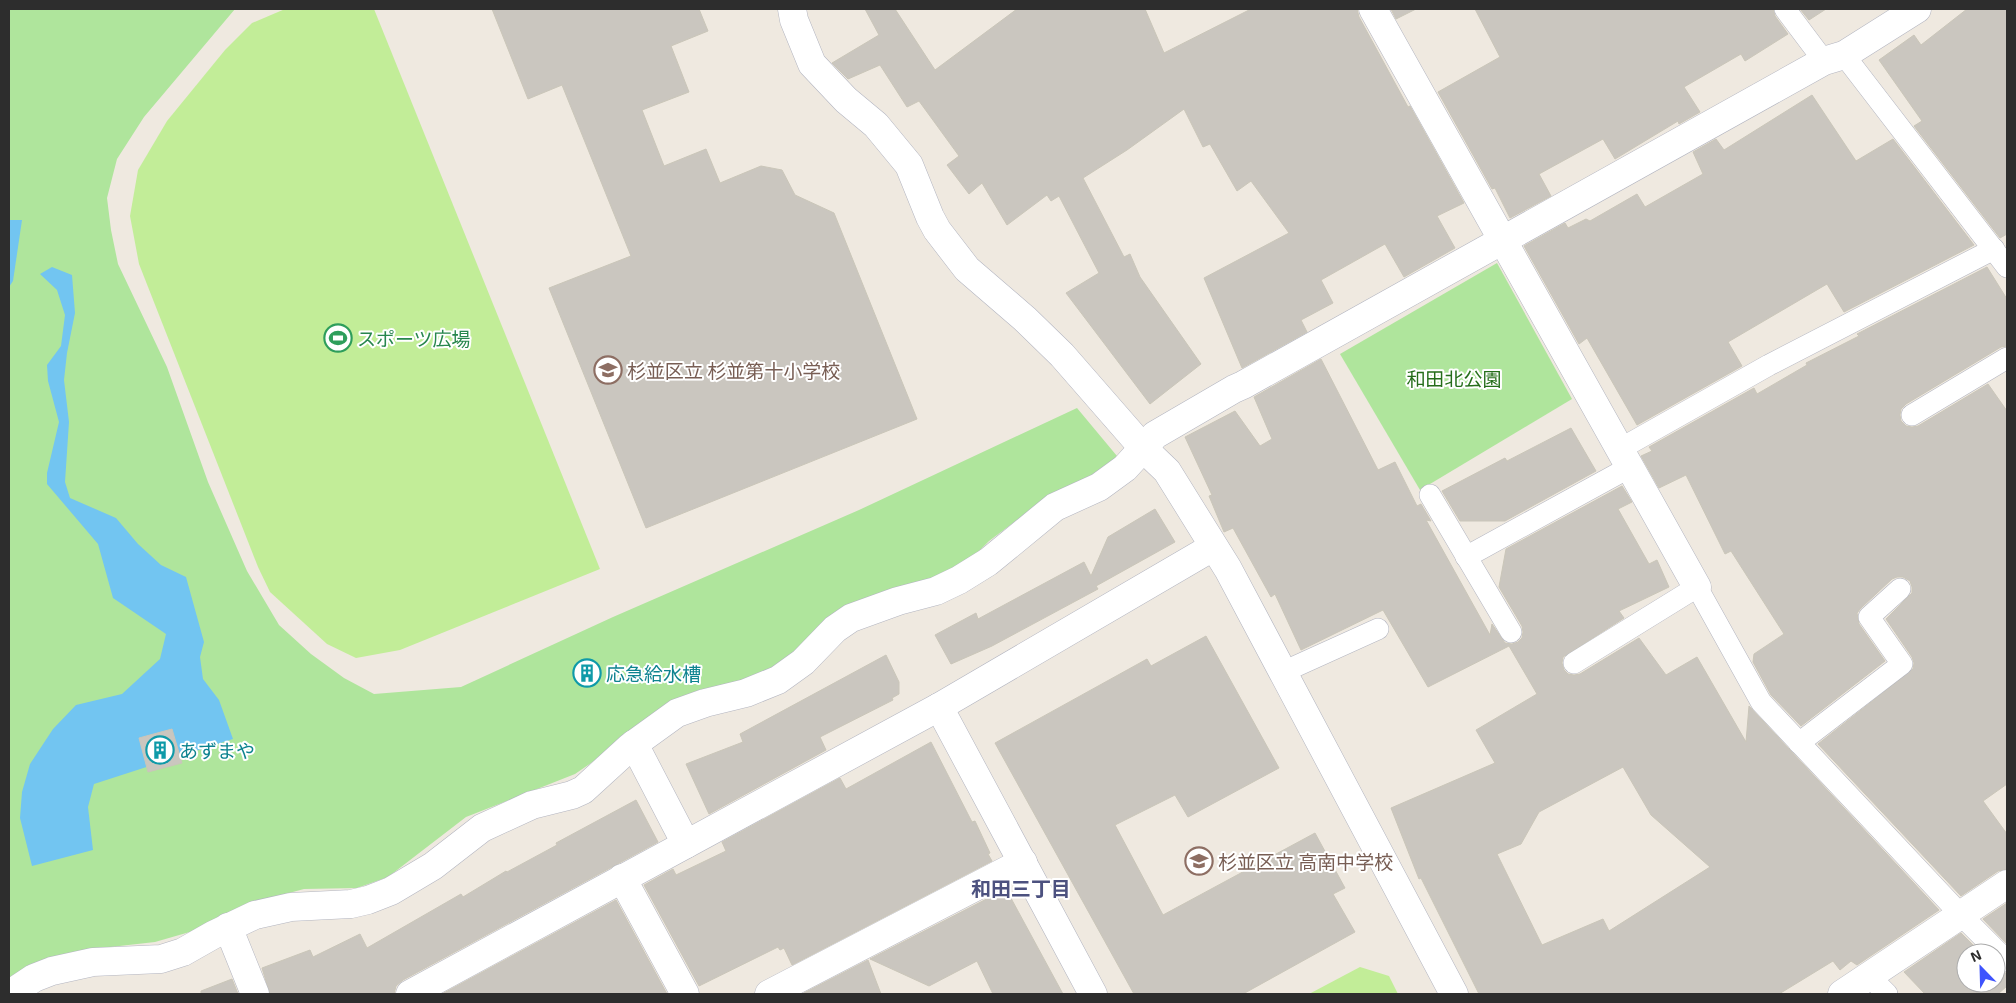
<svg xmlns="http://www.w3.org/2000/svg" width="2016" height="1003" font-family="'Exo 2','Noto Sans JP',sans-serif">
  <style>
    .green { fill: #afe59c }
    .pitch { fill: #c2ed98 }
    .water { fill: #72c5f1 }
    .building { fill: #cac6bf; stroke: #cac6b9; fill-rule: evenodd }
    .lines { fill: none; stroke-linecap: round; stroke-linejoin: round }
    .service-casing { stroke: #b3b5c0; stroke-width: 22 }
    .minor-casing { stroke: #b3b5c0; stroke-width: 29 }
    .service { stroke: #fff; stroke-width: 21 }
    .minor { stroke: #fff; stroke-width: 28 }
    .labels { text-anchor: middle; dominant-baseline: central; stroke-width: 4; stroke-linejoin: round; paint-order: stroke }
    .leisure-label { font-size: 19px; fill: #27864d; stroke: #fff; text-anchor: start }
    .education-label { font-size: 19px; fill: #785e54; stroke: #fff; text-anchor: start }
    .park-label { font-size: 19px; fill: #256d1a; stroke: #fff }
    .culture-label { font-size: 19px; fill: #0d838f; stroke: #fff; text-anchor: start }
    .neighbourhood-label { font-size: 20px; font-weight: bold; fill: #4c517f; stroke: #fff }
  </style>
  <rect width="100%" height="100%" fill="#efe9e0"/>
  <!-- green -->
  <g class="green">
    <polygon points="9,9 235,9 144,117 117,159 107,198 111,230 118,264 167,367 208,482 247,571 279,625 311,654 344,678 374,694 461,687 613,617 859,510 1077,408 1117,456 1101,472 1058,494 1017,520 989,541 968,562 795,657 610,750 575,774 466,817 388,877 357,888 304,889 251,903 207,927 155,942 84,950 9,983"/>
    <polygon points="1497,263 1572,399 1420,490 1340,354"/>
  </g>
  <!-- pitch -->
  <g class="pitch">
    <polygon points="285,9 374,9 600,569 400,650 356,658 327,644 270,592 258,567 139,264 130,216 138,170 167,121 225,50 252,23"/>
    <polygon points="1360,967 1389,976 1398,994 1309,994"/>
  </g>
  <!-- water -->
  <g class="water">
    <polygon points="9,220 22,220 13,281 9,287"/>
    <polygon points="52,267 72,275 75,313 67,353 64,380 69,422 65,482 70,498 116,518 138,544 161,565 186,577 204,642 200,657 203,679 219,700 233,739 94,784 88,807 93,850 32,866 20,818 22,792 30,764 53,729 76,705 122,694 160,659 166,634 113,598 98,544 47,484 47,473 59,422 48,381 47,365 61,346 65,315 57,290 40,274"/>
  </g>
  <!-- building -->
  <g class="building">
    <polygon points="492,9 699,9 708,31 671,46 689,92 642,110 664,166 706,149 720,183 761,166 782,170 795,195 834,213 917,419 646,528 549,288 631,256 562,85 528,99"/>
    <polygon points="865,9 895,9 935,70 1017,9 1145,9 1164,53 1251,9 1357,9 1359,17 1408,107 1410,106 1464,203 1437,216 1455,248 1404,277 1385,244 1321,280 1333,303 1301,320 1307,332 1242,368 1204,278 1289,233 1251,181 1237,191 1210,144 1203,147 1184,109 1127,150 1083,178 1124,257 1130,254 1140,277 1201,364 1150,404 1066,293 1099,273 1059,196 1051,201 1047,195 1007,225 982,183 969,194 947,165 959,156 919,101 907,107 880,65 848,79 832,63 879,35"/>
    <polygon points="1391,9 1416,9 1396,19"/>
    <polygon points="1475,9 1773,9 1775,16 1788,34 1745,61 1741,54 1684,87 1700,112 1679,124 1678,121 1615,159 1603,139 1539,174 1551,196 1510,218 1495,188 1492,189 1438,92 1500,57"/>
    <polygon points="1800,9 1826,9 1809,20"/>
    <polygon points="1967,9 2007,9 2007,234 2000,238 1914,126 1922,121 1879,60 1914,35 1921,45"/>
    <polygon points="1812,95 1856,161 1893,139 1974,245 1844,312 1827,284 1728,342 1742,366 1637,425 1587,338 1579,344 1524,246 1565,223 1568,228 1586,219 1590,221 1637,194 1645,207 1703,174 1693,152 1716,139 1724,150"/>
    <polygon points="1987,267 2007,299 2007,346 2001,347 1906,404 1901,409 1900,415 1901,421 1906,426 1912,427 1918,426 1988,384 2007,411 2007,784 1983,801 2007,834 2007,869 1998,871 1961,896 1818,744 1913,669 1914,663 1912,657 1886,619 1912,593 1912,587 1910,581 1903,577 1897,577 1892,579 1861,608 1857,613 1859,624 1885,661 1801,726 1771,695 1753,662 1754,654 1784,634 1731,551 1725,554 1686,475 1659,488 1641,456 1652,451 1649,447 1754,388 1757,394 1807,365 1806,363 1859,336 1857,334"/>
    <path d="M1321,359L1378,470L1395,462L1417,506L1421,504L1431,521L1426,520L1490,635L1492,624L1505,643L1512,644L1518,642L1522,638L1523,632L1522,626L1499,587L1506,549L1622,486L1632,502L1618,509L1649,564L1657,560L1669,587L1619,611L1624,618L1563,657L1562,663L1564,670L1568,674L1574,675L1580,674L1639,638L1666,675L1697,657L1746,742L1749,706L1939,910L1857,965L1851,961L1840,970L1833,961L1779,994H1479L1421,878L1419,879L1391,808L1495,763L1476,730L1537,694L1509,646L1428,687L1383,610L1301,650L1275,594L1271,597L1233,528L1224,532L1209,496L1212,495L1185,437L1235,411L1260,446L1272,439L1254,397ZM1623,767L1651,815L1710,867L1609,931L1603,919L1542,945L1497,854L1521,844L1539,812Z"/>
    <polygon points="1571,428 1596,471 1505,521 1460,521 1442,491 1505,458 1507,461"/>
    <polygon points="1155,509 1175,542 1096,586 1098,589 992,646 951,664 935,635 976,613 978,619 1084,562 1091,576 1108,537"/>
    <polygon points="1206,636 1279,768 1188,817 1175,795 1115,825 1163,915 1315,833 1345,888 1333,894 1355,932 1243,994 1134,994 995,743 1147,659 1151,666"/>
    <polygon points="886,655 899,682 899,694 892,698 893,700 820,737 826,750 709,814 686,764 743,742 740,734"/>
    <polygon points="172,729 182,763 148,772 139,738"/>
    <polygon points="931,742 972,822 975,821 990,853 988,854 992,861 792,965 784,948 780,950 778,947 699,986 644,885 673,869 676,875 726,851 722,842 840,778 846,789"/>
    <polygon points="636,800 658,842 403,980 396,986 394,994 270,994 262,968 310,950 313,957 360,934 367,948 461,894 463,897 506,871 507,872 557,845 556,843"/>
    <polygon points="1006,889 1063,994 993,994 977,961 929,986 870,959"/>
    <polygon points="616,900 667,994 442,994"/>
    <polygon points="2007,903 2007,944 1983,919"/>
    <polygon points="1961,933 1981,953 1966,953 1966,983 1996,983 1996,968 2003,973 2007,973 2007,986 1998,994 1925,994 1904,972"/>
    <polygon points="868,960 881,994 805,994 804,993"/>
    <polygon points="232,979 238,994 201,994 201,991"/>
  </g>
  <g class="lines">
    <!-- service casing -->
    <g class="service-casing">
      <g id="service">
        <polyline points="1785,9 1824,61"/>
        <polyline points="1844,55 2007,267"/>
        <polyline points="1912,415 2007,358"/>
        <polyline points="1620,449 1769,365 1994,249"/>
        <polyline points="1430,495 1511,632"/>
        <polyline points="1466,557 1630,467"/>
        <polyline points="1574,663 1697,587 1761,702 1961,915 2007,961"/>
        <polyline points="1283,672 1378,629"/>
        <polyline points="1799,743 1902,664 1869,617 1900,589"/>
        <polyline points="1869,976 1887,994"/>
      </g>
    </g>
    <!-- minor casing -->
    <g class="minor-casing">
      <g id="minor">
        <polyline points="792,9 794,20 812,64 846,100 876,125 909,165 930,217 937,230 967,269 1025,319 1062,355 1144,449 1167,471 1228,569 1454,994"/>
        <polyline points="1373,9 1697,587"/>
        <polyline points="939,707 1093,994"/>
        <polyline points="634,744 686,844"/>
        <polyline points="622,878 685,994"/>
        <polyline points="228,927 255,994"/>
        <polyline points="10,994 34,978 52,971 93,962 161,959 183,952 213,935 255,915 291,907 351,904 368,900 391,891 433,866 482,828 532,805 572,795 583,790 630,747 677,713 705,703 746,693 778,680 803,662 835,629 851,618 898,601 936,591 959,580 988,562 1055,507 1099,487 1125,468 1155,435 1234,389 1243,385 1824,61 1844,55 1917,9"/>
        <polyline points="410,994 939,707 1213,547"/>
        <polyline points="769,994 1023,862"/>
        <polyline points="1842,994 2007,884"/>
      </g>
    </g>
    <!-- service -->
    <use href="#service" class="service"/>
    <!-- minor -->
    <use href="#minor" class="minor"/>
  </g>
  <!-- icons -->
  <defs>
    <g id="stadium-ring" transform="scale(1.4375)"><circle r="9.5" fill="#fff" stroke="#2e9e5b" stroke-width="1.5"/><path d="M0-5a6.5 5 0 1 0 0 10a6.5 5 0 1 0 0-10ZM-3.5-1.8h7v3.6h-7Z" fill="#2e9e5b"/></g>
    <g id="school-ring" transform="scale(1.4375)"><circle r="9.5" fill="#fff" stroke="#8d6e63" stroke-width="1.5"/><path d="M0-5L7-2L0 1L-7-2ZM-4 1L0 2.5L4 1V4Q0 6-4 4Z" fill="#8d6e63"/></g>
    <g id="building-ring" transform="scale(1.4375)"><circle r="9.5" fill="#fff" stroke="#0f9aa8" stroke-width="1.5"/><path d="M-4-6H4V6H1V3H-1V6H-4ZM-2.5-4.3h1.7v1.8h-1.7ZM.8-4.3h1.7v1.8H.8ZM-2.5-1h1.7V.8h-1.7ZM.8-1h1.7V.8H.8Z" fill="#0f9aa8"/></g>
  </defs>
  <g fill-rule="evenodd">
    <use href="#stadium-ring" x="338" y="338"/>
    <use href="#school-ring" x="608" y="370"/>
    <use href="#building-ring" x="587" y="673"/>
    <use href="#building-ring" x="160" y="750"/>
    <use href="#school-ring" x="1199" y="861"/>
  </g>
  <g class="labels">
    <!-- leisure labels -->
    <g class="leisure-label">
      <text x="357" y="338">スポーツ広場</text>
    </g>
    <!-- education labels -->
    <g class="education-label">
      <text x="627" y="370">杉並区立 杉並第十小学校</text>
      <text x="1218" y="861">杉並区立 高南中学校</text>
    </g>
    <!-- park labels -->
    <g class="park-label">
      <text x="1454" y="378">和田北公園</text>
    </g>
    <!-- culture labels -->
    <g class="culture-label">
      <text x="606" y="673">応急給水槽</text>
      <text x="179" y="750">あずまや</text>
    </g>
    <!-- neighbourhood labels -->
    <g class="neighbourhood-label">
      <text x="1021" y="888">和田三丁目</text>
    </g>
  </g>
  <!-- border -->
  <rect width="2016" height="1003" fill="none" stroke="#2d2d2d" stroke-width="20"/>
  <!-- north arrow -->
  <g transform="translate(1981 968) rotate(337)"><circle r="24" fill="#ffffff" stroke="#ababab"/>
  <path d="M0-4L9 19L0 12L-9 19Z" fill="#3e53fd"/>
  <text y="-8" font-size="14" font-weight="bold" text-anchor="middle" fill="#2d2d2d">N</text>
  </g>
</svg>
